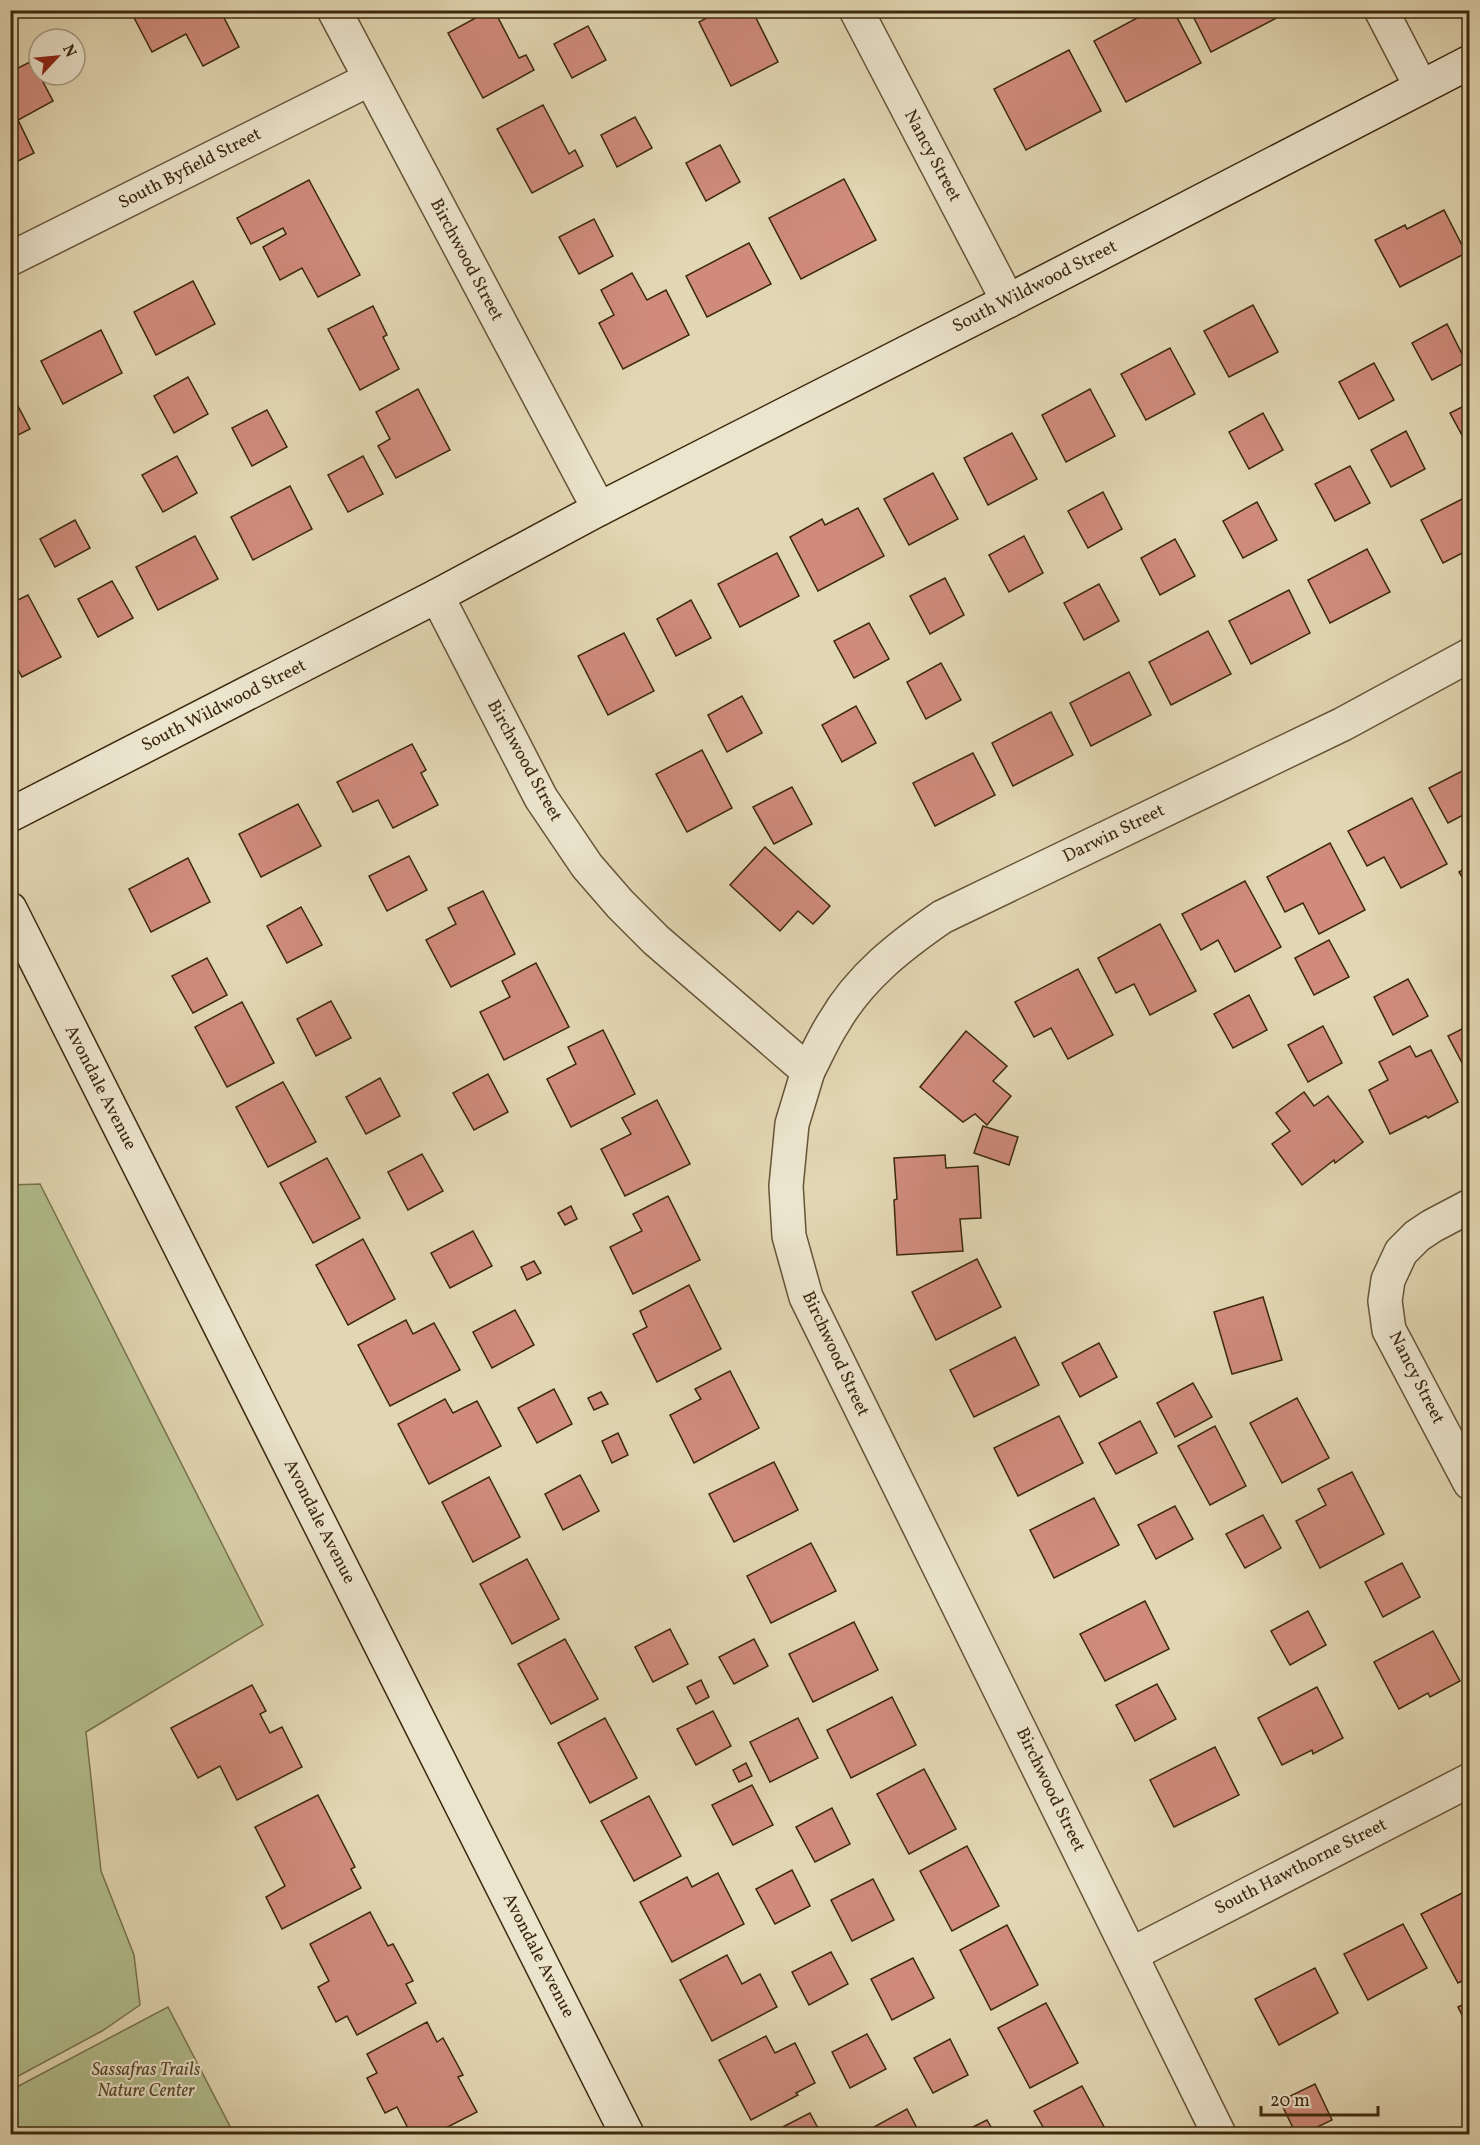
<svg xmlns="http://www.w3.org/2000/svg" width="1480" height="2145" font-family="Vollkorn,serif">
  <style>
    .green { fill: #b2be8d; stroke: #77734e; stroke-width: 1.5 }
    .building { fill: #d08b7c; stroke: #3c280e; stroke-width: 1.5 }
    .lines { fill: none; stroke-linecap: round; stroke-linejoin: round }
    .street-casing { stroke: #665437; stroke-width: 36 }
    .secondary-casing { stroke: #3c280e; stroke-width: 36 }
    .street { stroke: #ece5ce; stroke-width: 33 }
    .secondary { stroke: #ece5ce; stroke-width: 33 }
    .labels { text-anchor: middle; dominant-baseline: central; stroke-width: 4.5; stroke-linejoin: round; paint-order: stroke }
    .street-label { font-size: 18px; fill: #3c280e; stroke: #ece5ce }
    .park-label { font-size: 18px; font-style: italic; fill: #544627; stroke: #ece5ce }
  </style>
  <rect width="100%" height="100%" fill="#e2d7b3"/>
  <filter id="stains"><feTurbulence type="fractalNoise" baseFrequency=".00333" numOctaves="4"/><feColorMatrix values="0 0 0 0 .2 0 0 0 0 .09 0 0 0 0 .02 0 0 0 .5 -.17"/></filter>
  <radialGradient id="worn" r=".72"><stop offset=".6" stop-color="#630" stop-opacity="0"/><stop offset="1" stop-color="#630" stop-opacity=".3"/></radialGradient>
  <!-- green -->
  <g class="green">
    <polygon points="40,1184 263,1625 86,1732 101,1871 134,1955 140,2005 102,2031 11,2080 10,1185"/>
    <polygon points="168,2007 234,2134 11,2134 11,2090"/>
  </g>
  <!-- building -->
  <g class="building">
    <polygon points="130,10 220,10 239,47 203,66 186,34 152,52"/>
    <polygon points="490,10 494,10 519,58 526,55 534,70 483,98 448,33"/>
    <polygon points="721,10 752,10 778,62 731,86 699,22"/>
    <polygon points="1152,10 1173,10 1201,63 1126,102 1094,41"/>
    <polygon points="1190,10 1285,10 1286,13 1211,52"/>
    <polygon points="588,26 606,60 572,78 554,44"/>
    <polygon points="1069,50 1101,111 1026,150 994,89"/>
    <polygon points="32,61 53,101 18,120 34,153 10,165 10,72"/>
    <polygon points="543,105 569,154 575,150 583,166 532,193 497,129"/>
    <polygon points="635,117 652,148 617,167 601,135"/>
    <polygon points="720,145 740,182 706,201 686,163"/>
    <polygon points="844,179 876,240 801,279 769,218"/>
    <polygon points="309,180 360,275 318,297 302,268 280,280 263,247 286,234 283,228 251,244 237,218"/>
    <polygon points="1444,210 1466,253 1400,287 1375,240 1405,225 1407,229"/>
    <polygon points="594,219 613,256 579,274 559,237"/>
    <polygon points="749,243 771,284 707,317 686,276"/>
    <polygon points="632,273 647,300 666,290 689,335 623,369 599,323 614,315 601,290"/>
    <polygon points="193,281 215,324 156,355 134,312"/>
    <polygon points="1253,305 1278,352 1229,377 1204,331"/>
    <polygon points="373,306 387,335 383,337 399,369 360,390 328,329"/>
    <polygon points="1447,324 1466,362 1432,380 1412,343"/>
    <polygon points="101,330 122,373 63,404 41,361"/>
    <polygon points="1170,348 1195,394 1146,420 1121,374"/>
    <polygon points="1374,363 1394,400 1359,419 1339,382"/>
    <polygon points="188,377 208,414 174,433 154,396"/>
    <polygon points="418,389 450,450 396,478 378,446 390,439 376,412"/>
    <polygon points="1090,389 1115,436 1066,462 1042,415"/>
    <polygon points="10,391 30,429 10,439"/>
    <polygon points="1470,403 1470,450 1450,413"/>
    <polygon points="267,410 287,447 252,466 232,428"/>
    <polygon points="1263,413 1283,450 1249,469 1229,432"/>
    <polygon points="1406,431 1425,469 1391,487 1371,450"/>
    <polygon points="1012,433 1037,479 988,505 964,458"/>
    <polygon points="177,456 197,493 163,512 142,475"/>
    <polygon points="363,456 383,494 348,512 328,475"/>
    <polygon points="1350,466 1370,503 1335,521 1315,484"/>
    <polygon points="933,473 958,519 909,545 884,499"/>
    <polygon points="290,486 312,529 253,560 231,517"/>
    <polygon points="1103,492 1122,529 1088,548 1068,511"/>
    <polygon points="1470,495 1470,549 1443,563 1421,520"/>
    <polygon points="1257,502 1277,540 1243,558 1223,521"/>
    <polygon points="858,508 884,556 818,591 790,537 822,519 825,525"/>
    <polygon points="75,520 90,548 55,567 40,539"/>
    <polygon points="195,536 218,579 158,610 136,567"/>
    <polygon points="1024,536 1043,573 1009,592 989,555"/>
    <polygon points="1175,539 1195,576 1160,595 1141,558"/>
    <polygon points="1367,549 1390,592 1330,623 1308,580"/>
    <polygon points="777,553 799,596 740,627 718,584"/>
    <polygon points="945,578 964,615 930,634 910,596"/>
    <polygon points="112,581 133,618 98,637 78,599"/>
    <polygon points="1099,584 1119,621 1084,640 1064,603"/>
    <polygon points="1289,590 1310,633 1251,664 1229,621"/>
    <polygon points="28,595 61,657 22,677 10,656 10,604"/>
    <polygon points="691,600 711,638 676,656 657,619"/>
    <polygon points="869,623 889,659 854,678 834,641"/>
    <polygon points="1208,631 1231,674 1171,705 1149,662"/>
    <polygon points="624,633 654,691 608,715 578,656"/>
    <polygon points="941,663 961,700 926,719 907,682"/>
    <polygon points="1129,672 1151,715 1091,746 1070,703"/>
    <polygon points="742,696 762,733 727,752 708,715"/>
    <polygon points="856,706 876,743 842,762 822,725"/>
    <polygon points="1051,712 1073,755 1013,786 992,743"/>
    <polygon points="412,744 426,770 421,773 438,805 393,828 378,800 353,812 337,782"/>
    <polygon points="702,750 732,808 687,832 656,774"/>
    <polygon points="973,753 995,795 935,826 913,783"/>
    <polygon points="1470,767 1470,822 1465,814 1448,823 1429,788"/>
    <polygon points="792,787 812,824 774,844 753,807"/>
    <polygon points="1412,798 1447,864 1401,888 1384,857 1367,866 1348,831"/>
    <polygon points="298,804 321,846 261,877 239,834"/>
    <polygon points="1330,843 1365,910 1319,934 1303,903 1285,912 1267,877"/>
    <polygon points="765,847 830,906 813,924 798,911 780,931 730,885"/>
    <polygon points="409,856 427,890 387,911 369,876"/>
    <polygon points="188,858 210,902 151,932 129,889"/>
    <polygon points="1470,866 1470,890 1459,872"/>
    <polygon points="1245,881 1281,947 1235,972 1218,940 1201,950 1182,914"/>
    <polygon points="483,891 515,954 451,987 426,940 456,924 448,908"/>
    <polygon points="301,907 322,945 287,963 267,926"/>
    <polygon points="1160,924 1196,991 1150,1015 1134,984 1116,993 1098,958"/>
    <polygon points="1329,940 1349,977 1314,995 1295,958"/>
    <polygon points="207,958 227,995 193,1013 172,976"/>
    <polygon points="536,963 569,1027 504,1060 480,1012 510,997 502,981"/>
    <polygon points="1078,969 1113,1035 1068,1059 1051,1028 1034,1037 1015,1002"/>
    <polygon points="1408,979 1428,1016 1393,1035 1374,997"/>
    <polygon points="1249,995 1267,1030 1233,1048 1214,1014"/>
    <polygon points="331,1001 351,1038 316,1056 297,1019"/>
    <polygon points="242,1002 274,1063 227,1087 195,1027"/>
    <polygon points="1470,1025 1470,1078 1448,1036"/>
    <polygon points="1323,1026 1342,1063 1308,1082 1288,1045"/>
    <polygon points="603,1030 635,1094 571,1127 547,1079 576,1064 568,1047"/>
    <polygon points="966,1031 1007,1066 993,1081 1011,1096 987,1125 975,1114 963,1122 920,1087"/>
    <polygon points="1410,1046 1416,1057 1431,1050 1458,1102 1428,1118 1426,1116 1390,1134 1369,1090 1388,1080 1379,1062"/>
    <polygon points="488,1074 508,1112 474,1130 453,1093"/>
    <polygon points="380,1078 400,1116 366,1134 346,1097"/>
    <polygon points="283,1082 316,1142 268,1167 236,1107"/>
    <polygon points="1304,1092 1314,1106 1328,1096 1363,1142 1335,1163 1334,1160 1302,1185 1272,1144 1290,1131 1276,1113"/>
    <polygon points="657,1100 690,1164 625,1196 601,1149 631,1134 622,1118"/>
    <polygon points="983,1126 1018,1137 1009,1165 974,1153"/>
    <polygon points="422,1154 443,1191 408,1210 388,1172"/>
    <polygon points="945,1155 946,1168 978,1166 981,1218 960,1219 963,1251 897,1255 894,1200 897,1199 894,1158"/>
    <polygon points="327,1158 360,1218 313,1243 280,1183"/>
    <polygon points="668,1196 700,1260 633,1294 610,1247 642,1231 633,1214"/>
    <polygon points="571,1206 577,1219 565,1225 558,1213"/>
    <polygon points="473,1231 492,1266 450,1288 431,1253"/>
    <polygon points="363,1239 395,1299 348,1325 316,1265"/>
    <polygon points="977,1259 1001,1307 936,1340 912,1292"/>
    <polygon points="534,1261 541,1273 527,1280 521,1267"/>
    <polygon points="689,1285 721,1349 657,1382 633,1334 647,1327 640,1311"/>
    <polygon points="1263,1297 1282,1360 1232,1374 1214,1312"/>
    <polygon points="515,1310 534,1345 492,1368 473,1332"/>
    <polygon points="406,1320 413,1334 434,1323 460,1370 390,1406 358,1345"/>
    <polygon points="1015,1337 1039,1385 974,1417 950,1370"/>
    <polygon points="1099,1343 1117,1377 1080,1397 1062,1363"/>
    <polygon points="730,1371 759,1428 694,1463 670,1415 701,1399 695,1389"/>
    <polygon points="1193,1383 1212,1417 1175,1437 1157,1403"/>
    <polygon points="554,1389 572,1424 537,1443 518,1408"/>
    <polygon points="601,1392 608,1404 594,1410 588,1398"/>
    <polygon points="1297,1398 1329,1458 1282,1483 1250,1423"/>
    <polygon points="445,1399 453,1413 477,1401 501,1446 429,1484 398,1424"/>
    <polygon points="1059,1416 1083,1463 1018,1496 994,1448"/>
    <polygon points="1140,1421 1157,1453 1116,1474 1099,1443"/>
    <polygon points="1215,1426 1246,1486 1210,1505 1178,1446"/>
    <polygon points="618,1433 628,1455 612,1463 602,1441"/>
    <polygon points="774,1462 798,1510 734,1542 709,1494"/>
    <polygon points="1352,1472 1384,1534 1320,1568 1296,1521 1326,1505 1318,1489"/>
    <polygon points="580,1475 599,1511 563,1530 545,1494"/>
    <polygon points="489,1477 520,1537 473,1562 442,1502"/>
    <polygon points="1094,1498 1119,1545 1054,1578 1030,1530"/>
    <polygon points="1175,1506 1193,1539 1156,1559 1138,1525"/>
    <polygon points="1263,1515 1281,1548 1245,1568 1226,1534"/>
    <polygon points="811,1543 836,1591 771,1623 747,1576"/>
    <polygon points="527,1559 559,1619 512,1644 480,1584"/>
    <polygon points="1402,1563 1420,1597 1383,1617 1365,1582"/>
    <polygon points="1145,1601 1169,1649 1105,1681 1080,1634"/>
    <polygon points="1308,1611 1326,1645 1290,1665 1271,1631"/>
    <polygon points="854,1622 878,1670 813,1702 789,1654"/>
    <polygon points="670,1629 688,1664 653,1682 635,1647"/>
    <polygon points="1433,1631 1460,1681 1430,1697 1428,1693 1399,1709 1374,1662"/>
    <polygon points="565,1639 598,1699 551,1724 518,1664"/>
    <polygon points="754,1639 768,1666 734,1684 719,1657"/>
    <polygon points="701,1680 709,1697 696,1704 687,1687"/>
    <polygon points="1157,1684 1176,1719 1135,1741 1116,1705"/>
    <polygon points="252,1685 266,1711 260,1714 270,1733 282,1727 302,1767 237,1800 220,1766 198,1778 171,1728"/>
    <polygon points="1317,1687 1343,1738 1313,1754 1312,1750 1282,1765 1258,1718"/>
    <polygon points="892,1697 916,1745 851,1778 827,1730"/>
    <polygon points="713,1711 731,1746 696,1765 677,1729"/>
    <polygon points="605,1718 637,1778 590,1803 558,1743"/>
    <polygon points="798,1718 818,1758 770,1782 750,1742"/>
    <polygon points="1215,1747 1239,1795 1174,1827 1150,1780"/>
    <polygon points="746,1763 752,1776 739,1782 733,1770"/>
    <polygon points="924,1769 956,1829 909,1854 877,1794"/>
    <polygon points="752,1785 773,1825 733,1845 712,1805"/>
    <polygon points="318,1795 355,1867 351,1869 361,1888 282,1929 266,1897 285,1886 255,1827"/>
    <polygon points="649,1796 681,1856 634,1881 601,1821"/>
    <polygon points="832,1808 850,1844 815,1862 796,1827"/>
    <polygon points="967,1846 999,1906 952,1931 920,1871"/>
    <polygon points="792,1870 810,1906 775,1924 756,1889"/>
    <polygon points="718,1873 744,1924 672,1962 640,1902 687,1877 692,1887"/>
    <polygon points="873,1879 894,1920 852,1941 831,1900"/>
    <polygon points="1470,1889 1470,1977 1458,1983 1421,1914"/>
    <polygon points="370,1912 388,1946 393,1944 413,1981 406,1984 416,2003 357,2035 347,2016 336,2022 318,1987 329,1981 310,1944"/>
    <polygon points="1403,1924 1427,1968 1368,2000 1344,1954"/>
    <polygon points="1007,1925 1038,1985 991,2010 960,1950"/>
    <polygon points="831,1952 848,1984 809,2005 792,1972"/>
    <polygon points="727,1955 742,1984 760,1974 777,2007 712,2041 680,1980"/>
    <polygon points="913,1958 934,1998 892,2020 871,1979"/>
    <polygon points="1315,1968 1338,2013 1279,2045 1255,1999"/>
    <polygon points="1470,2001 1470,2031 1458,2007"/>
    <polygon points="1046,2003 1078,2063 1030,2088 998,2028"/>
    <polygon points="427,2022 437,2042 443,2038 463,2075 458,2077 477,2112 434,2134 411,2134 397,2107 385,2113 367,2078 377,2073 367,2054"/>
    <polygon points="867,2034 886,2069 850,2088 832,2052"/>
    <polygon points="766,2036 775,2053 795,2043 815,2083 796,2093 798,2095 751,2120 719,2060"/>
    <polygon points="950,2039 968,2075 933,2093 914,2058"/>
    <polygon points="1315,2084 1332,2120 1303,2134 1296,2134 1280,2101"/>
    <polygon points="1082,2086 1108,2134 1047,2134 1034,2111"/>
    <polygon points="907,2109 920,2134 875,2134 872,2128"/>
    <polygon points="810,2113 821,2134 769,2134"/>
    <polygon points="987,2120 995,2134 959,2134"/>
  </g>
  <g class="lines">
    <!-- street casing -->
    <g class="street-casing">
      <g id="street">
        <polyline points="334,10 599,509"/>
        <polyline points="856,10 1008,301"/>
        <polyline points="1381,10 1421,87"/>
        <polyline points="10,259 370,79"/>
        <polyline points="437,596 541,798 587,866 620,904 656,940 808,1071 792,1124 786,1186 789,1236 806,1297 1219,2134"/>
        <path d="M808,1071C817,1054 824,1037 834,1022C860,977 900,946 942,917L1343,724L1470,655"/>
        <polyline points="1470,1206 1432,1226 1417,1236 1401,1252 1388,1280 1385,1301 1389,1330 1470,1483"/>
        <polyline points="1132,1954 1470,1780"/>
      </g>
    </g>
    <!-- secondary casing -->
    <g class="secondary-casing">
      <g id="secondary">
        <polyline points="10,815 437,596 599,509 1008,301 1470,62"/>
        <polyline points="10,909 627,2134"/>
      </g>
    </g>
    <!-- street -->
    <use href="#street" class="street"/>
    <!-- secondary -->
    <use href="#secondary" class="secondary"/>
  </g>
  <g class="labels">
    <!-- street labels -->
    <g class="street-label">
      <text transform="translate(932 156) rotate(62)">Nancy Street</text>
      <text transform="translate(190 169) rotate(-27)">South Byfield Street</text>
      <text transform="translate(466 260) rotate(62)">Birchwood Street</text>
      <text transform="translate(1035 287) rotate(-27)">South Wildwood Street</text>
      <text transform="translate(224 706) rotate(-27)">South Wildwood Street</text>
      <text transform="translate(524 761) rotate(61)">Birchwood Street</text>
      <text transform="translate(1114 834) rotate(-26)">Darwin Street</text>
      <text transform="translate(100 1088) rotate(63)">Avondale Avenue</text>
      <text transform="translate(835 1354) rotate(65)">Birchwood Street</text>
      <text transform="translate(1416 1378) rotate(63)">Nancy Street</text>
      <text transform="translate(319 1522) rotate(63)">Avondale Avenue</text>
      <text transform="translate(1050 1790) rotate(64)">Birchwood Street</text>
      <text transform="translate(1301 1867) rotate(-27)">South Hawthorne Street</text>
      <text transform="translate(538 1956) rotate(63)">Avondale Avenue</text>
    </g>
    <!-- park labels -->
    <g class="park-label">
      <text x="146" y="2070">Sassafras Trails<tspan x="146" dy="21">Nature Center</tspan></text>
    </g>
  </g>
  <!-- margin -->
  <rect width="1480" height="2145" fill="none" stroke="#e2d7b3" stroke-width="36"/>
  <rect x="12" y="12" width="1456" height="2121" fill="none" stroke="#3c280e" stroke-width="3"/>
  <rect x="18" y="18" width="1444" height="2109" fill="none" stroke="#3c280e" stroke-width="1.5"/>
  <!-- north arrow -->
  <g transform="translate(57 57) rotate(64)"><circle r="28" fill="#ece5ce" stroke="#a69981" stroke-width="1.5"/>
  <path d="M0-4.5L10 22L0 15L-10 22Z" fill="#8f2418"/>
  <text y="-9" font-size="16" font-weight="bold" text-anchor="middle" fill="#3c280e">N</text>
  </g>
  <!-- scale -->
  <path d="M1261 2106v9h117v-9" fill="none" stroke="#3c280e" stroke-width="3"/>
  <text x="1270" y="2106" font-size="18" fill="#3c280e" stroke="#ece5ce" stroke-width="4.5" paint-order="stroke">20 m</text>
  <rect width="100%" height="100%" filter="url(#stains)"/>
  <rect width="100%" height="100%" fill="url(#worn)"/>
</svg>
